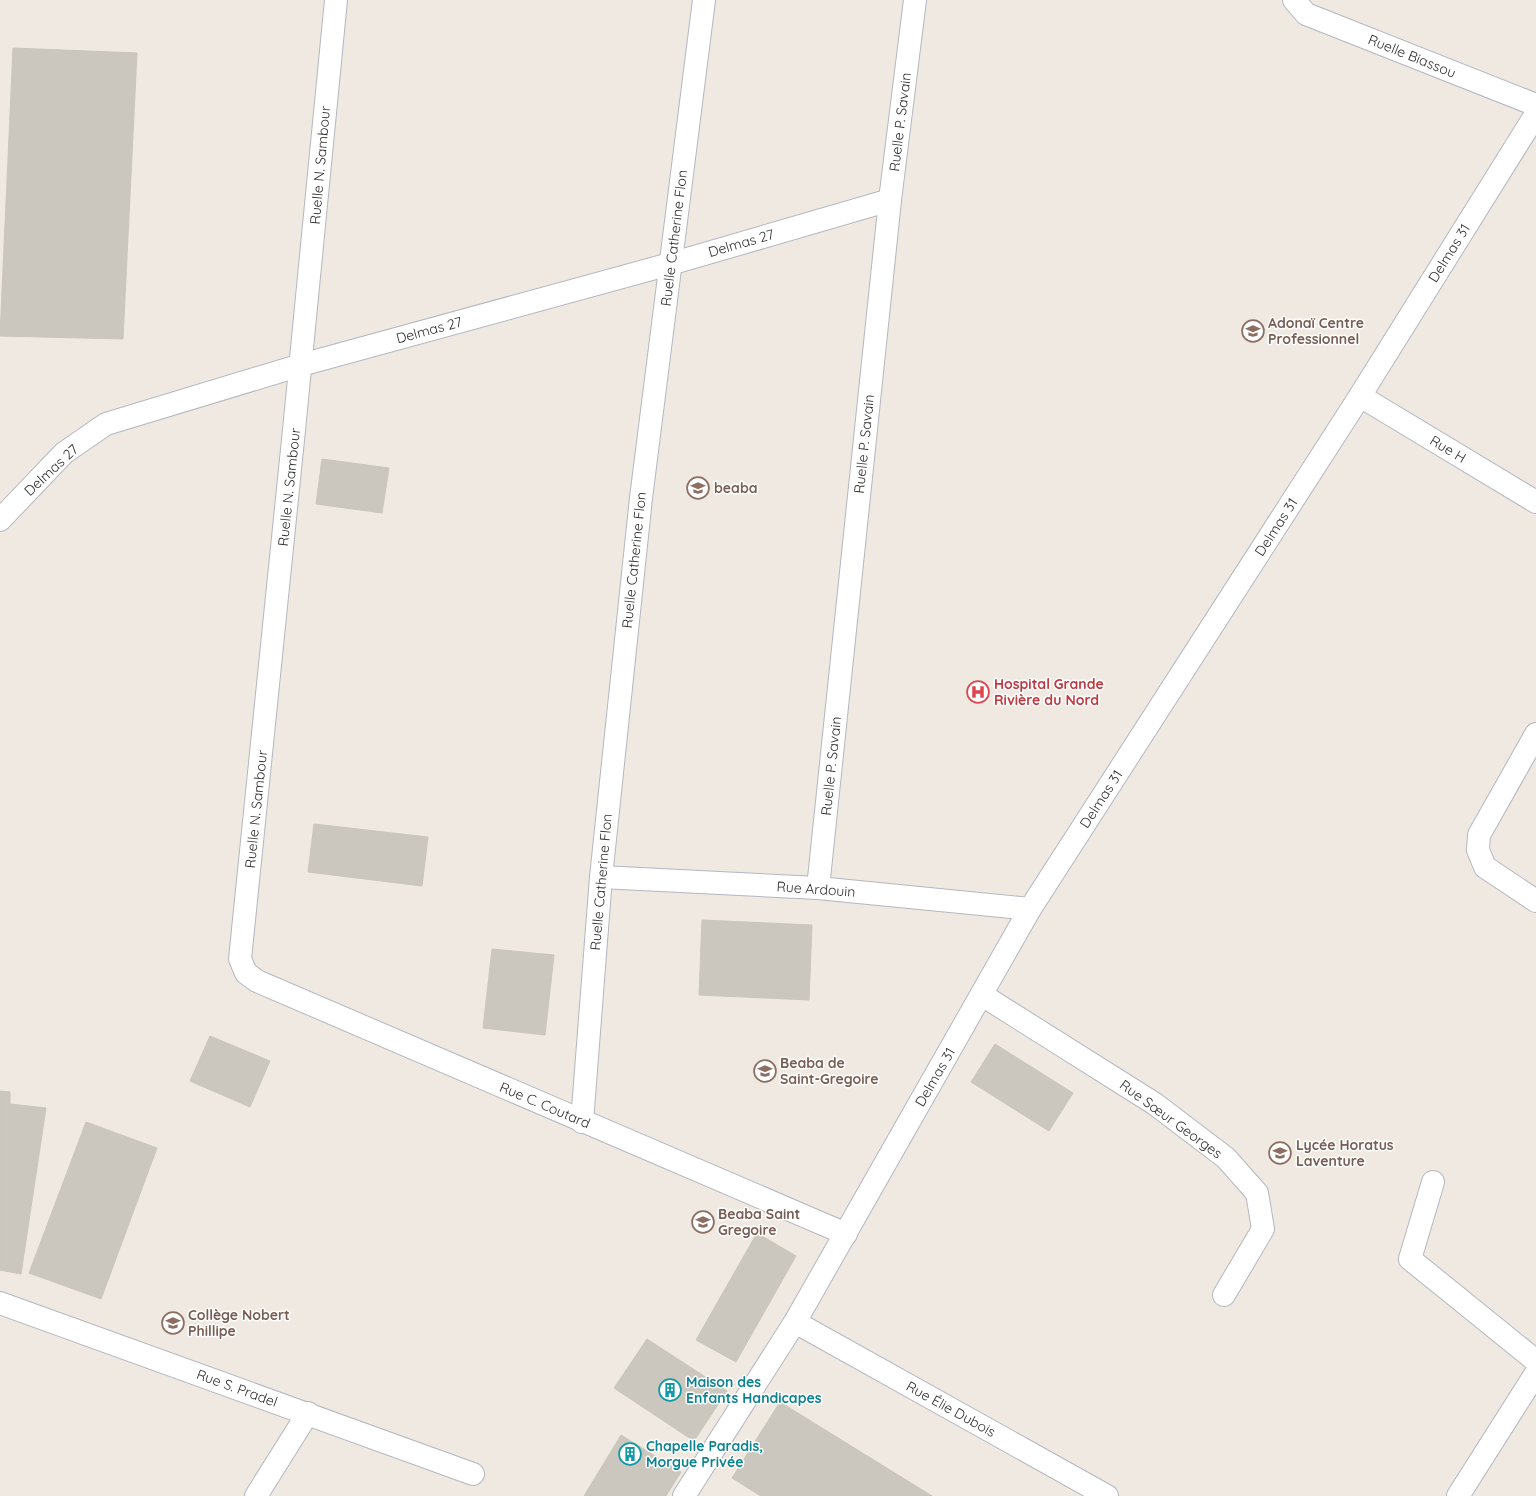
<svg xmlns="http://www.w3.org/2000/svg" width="1536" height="1496" font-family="Quicksand,sans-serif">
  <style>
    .building { fill: #cbc7bf; stroke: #cbc5ba }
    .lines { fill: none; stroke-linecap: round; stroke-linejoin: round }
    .minor-casing { stroke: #b4b7c1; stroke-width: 24 }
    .minor { stroke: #fff; stroke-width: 22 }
    .labels { text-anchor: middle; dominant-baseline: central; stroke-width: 3; stroke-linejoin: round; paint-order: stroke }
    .street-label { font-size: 14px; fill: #2e2e2e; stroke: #fff }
    .education-label { font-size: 14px; font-weight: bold; fill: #785e54; stroke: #fff; text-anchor: start }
    .health-label { font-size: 14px; font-weight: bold; fill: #be3a42; stroke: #fff; text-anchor: start }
    .culture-label { font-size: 14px; font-weight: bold; fill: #0d838f; stroke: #fff; text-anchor: start }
  </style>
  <rect width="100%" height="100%" fill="#efe9e1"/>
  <!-- building -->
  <g class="building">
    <polygon points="13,48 137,53 123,339 0,336"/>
    <polygon points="322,459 389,468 382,513 316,504"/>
    <polygon points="314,824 428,837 422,886 308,872"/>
    <polygon points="702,920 812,925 809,1000 699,995"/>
    <polygon points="492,949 554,955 545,1035 483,1028"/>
    <polygon points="210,1036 270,1061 250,1107 190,1081"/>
    <polygon points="995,1044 1073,1093 1049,1131 971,1082"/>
    <polygon points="0,1091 10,1092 10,1104 46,1108 21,1274 0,1270"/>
    <polygon points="86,1122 157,1148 101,1299 29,1273"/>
    <polygon points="757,1233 796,1256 736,1362 696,1340"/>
    <polygon points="647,1339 727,1391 694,1441 614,1388"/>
    <polygon points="780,1402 932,1496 761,1496 732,1478"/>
    <polygon points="621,1435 681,1472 666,1496 584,1496"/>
  </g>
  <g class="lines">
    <!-- minor casing -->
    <g class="minor-casing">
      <g id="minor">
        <polyline points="336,0 294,430 240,959 246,973 257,981 846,1234"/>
        <polyline points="1294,0 1306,14 1536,105"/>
        <polyline points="1360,396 1536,502"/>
        <polyline points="0,520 64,453 106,424 301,365 670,264 890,200"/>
        <polyline points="1536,734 1479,835 1478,850 1485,867 1536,901"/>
        <polyline points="601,877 818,888 1030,909"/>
        <polyline points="818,888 890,200 915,0"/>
        <polyline points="982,995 1155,1104 1226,1158 1257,1193 1263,1229 1224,1295"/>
        <polyline points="582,1122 601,877 641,498 704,0"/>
        <polyline points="1433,1182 1410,1259 1536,1361"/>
        <polyline points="0,1303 473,1474"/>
        <polyline points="795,1322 1107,1496"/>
        <polyline points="256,1496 308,1413"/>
        <polyline points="684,1496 795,1322 1030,909 1360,396 1536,114"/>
        <polyline points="1458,1496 1536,1373"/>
      </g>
    </g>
    <!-- minor -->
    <use href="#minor" class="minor"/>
  </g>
  <!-- icons -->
  <defs>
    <g id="university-ring" transform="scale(1.15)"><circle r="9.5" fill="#fff" stroke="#8d6e63" stroke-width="1.5"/><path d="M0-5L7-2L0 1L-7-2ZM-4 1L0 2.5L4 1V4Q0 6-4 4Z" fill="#8d6e63"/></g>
    <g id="school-ring" transform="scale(1.15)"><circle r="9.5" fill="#fff" stroke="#8d6e63" stroke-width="1.5"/><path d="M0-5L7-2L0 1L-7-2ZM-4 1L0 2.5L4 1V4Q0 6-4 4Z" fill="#8d6e63"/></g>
    <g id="hospital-ring" transform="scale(1.15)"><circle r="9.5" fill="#fff" stroke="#e0444e" stroke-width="1.5"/><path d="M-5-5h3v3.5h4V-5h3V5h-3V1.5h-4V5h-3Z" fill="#e0444e"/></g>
    <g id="building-ring" transform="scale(1.15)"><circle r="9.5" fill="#fff" stroke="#0f9aa8" stroke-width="1.5"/><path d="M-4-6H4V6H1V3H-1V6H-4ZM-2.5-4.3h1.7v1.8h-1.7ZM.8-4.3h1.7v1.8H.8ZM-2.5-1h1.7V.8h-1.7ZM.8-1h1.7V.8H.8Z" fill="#0f9aa8"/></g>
  </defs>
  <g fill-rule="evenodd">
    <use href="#university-ring" x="1253" y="331"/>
    <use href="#school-ring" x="698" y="488"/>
    <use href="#hospital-ring" x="978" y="692"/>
    <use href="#school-ring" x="765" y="1071"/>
    <use href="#school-ring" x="1280" y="1153"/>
    <use href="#school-ring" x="703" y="1222"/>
    <use href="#school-ring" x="173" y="1323"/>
    <use href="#building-ring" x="670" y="1390"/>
    <use href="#building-ring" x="630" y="1454"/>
  </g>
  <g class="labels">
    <!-- street labels -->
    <g class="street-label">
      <text transform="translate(1412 56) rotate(22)">Ruelle Biassou</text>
      <text transform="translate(900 122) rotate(-83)">Ruelle P. Savain</text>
      <text transform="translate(320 165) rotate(-85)">Ruelle N. Sambour</text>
      <text transform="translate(674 238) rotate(-83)">Ruelle Catherine Flon</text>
      <text transform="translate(741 243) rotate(-16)">Delmas 27</text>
      <text transform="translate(1449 253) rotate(-58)">Delmas 31</text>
      <text transform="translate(429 330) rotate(-15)">Delmas 27</text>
      <text transform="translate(864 444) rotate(-84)">Ruelle P. Savain</text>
      <text transform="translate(1448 449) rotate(31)">Rue H</text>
      <text transform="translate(51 470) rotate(-43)">Delmas 27</text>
      <text transform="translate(289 487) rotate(-84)">Ruelle N. Sambour</text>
      <text transform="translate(1276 527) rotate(-57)">Delmas 31</text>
      <text transform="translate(634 560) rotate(-84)">Ruelle Catherine Flon</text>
      <text transform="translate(831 766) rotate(-84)">Ruelle P. Savain</text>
      <text transform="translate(1101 799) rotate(-57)">Delmas 31</text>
      <text transform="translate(256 809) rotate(-84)">Ruelle N. Sambour</text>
      <text transform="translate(601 882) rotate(-85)">Ruelle Catherine Flon</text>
      <text transform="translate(816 889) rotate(4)">Rue Ardouin</text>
      <text transform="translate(935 1077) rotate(-60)">Delmas 31</text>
      <text transform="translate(545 1105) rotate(23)">Rue C. Coutard</text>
      <text transform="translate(1171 1119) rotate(36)">Rue Sœur Georges</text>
      <text transform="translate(237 1388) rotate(20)">Rue S. Pradel</text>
      <text transform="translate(951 1409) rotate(29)">Rue Élie Dubois</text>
    </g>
    <!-- education labels -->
    <g class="education-label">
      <text x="1268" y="323">Adonaï Centre<tspan x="1268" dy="16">Professionnel</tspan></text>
      <text x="714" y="488">beaba</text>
      <text x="780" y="1063">Beaba de<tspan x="780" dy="16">Saint-Gregoire</tspan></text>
      <text x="1296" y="1145">Lycée Horatus<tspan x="1296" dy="16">Laventure</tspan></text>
      <text x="718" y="1214">Beaba Saint<tspan x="718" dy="16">Gregoire</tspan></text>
      <text x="188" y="1315">Collège Nobert<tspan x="188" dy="16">Phillipe</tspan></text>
    </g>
    <!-- health labels -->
    <g class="health-label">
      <text x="994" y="684">Hospital Grande<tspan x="994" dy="16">Rivière du Nord</tspan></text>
    </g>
    <!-- culture labels -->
    <g class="culture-label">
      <text x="686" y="1382">Maison des<tspan x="686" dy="16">Enfants Handicapes</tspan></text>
      <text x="646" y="1446">Chapelle Paradis,<tspan x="646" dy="16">Morgue Privée</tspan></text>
    </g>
  </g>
</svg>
